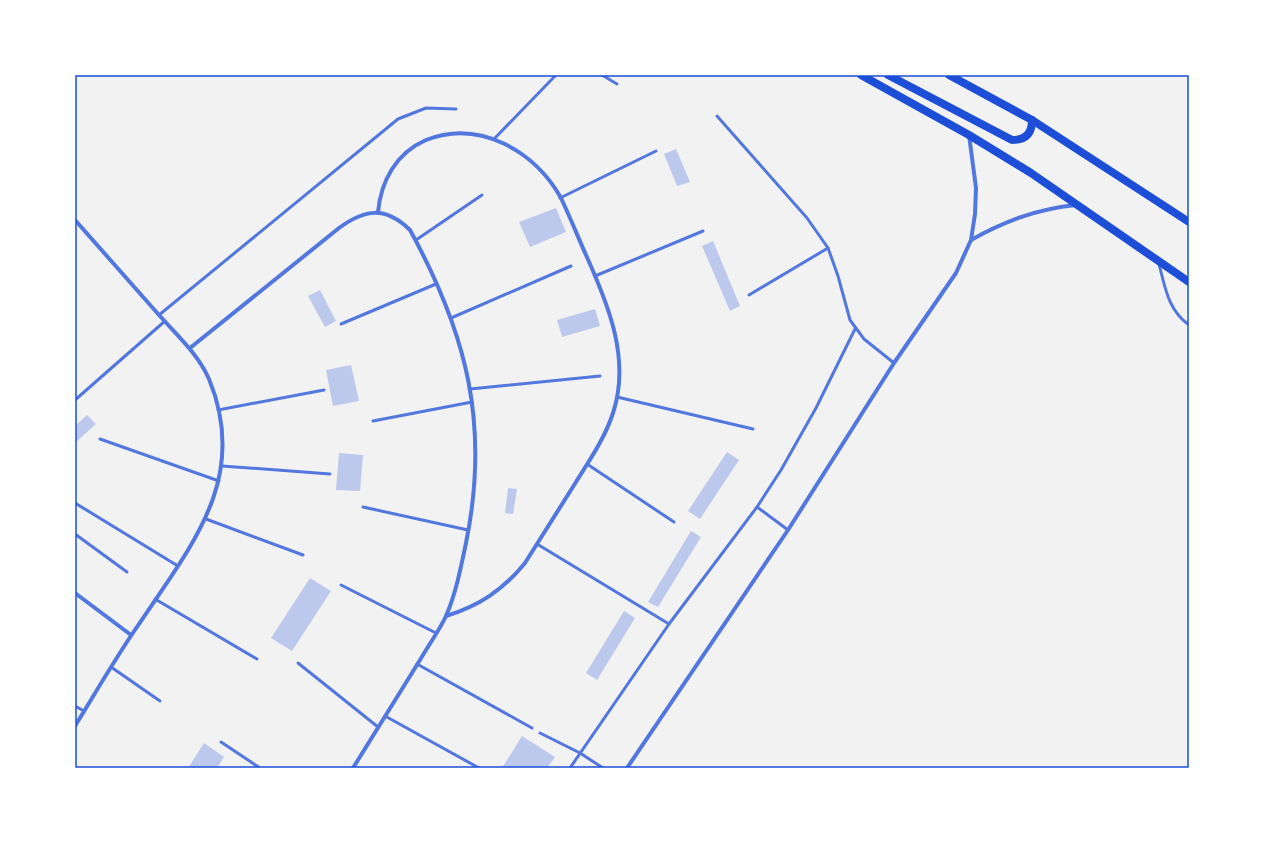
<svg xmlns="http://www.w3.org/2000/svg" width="1264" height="843" font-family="Ubuntu,sans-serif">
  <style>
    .building { fill: #bdc9ec }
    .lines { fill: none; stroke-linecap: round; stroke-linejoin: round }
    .service { stroke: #5277de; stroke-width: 3 }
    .minor { stroke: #5277de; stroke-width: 4 }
    .secondary { stroke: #1d4ed8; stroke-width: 8 }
    .neatline { fill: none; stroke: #1d4ed8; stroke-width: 1.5 }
  </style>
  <rect width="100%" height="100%" fill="#f2f2f2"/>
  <!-- building -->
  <g class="building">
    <polygon points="676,149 690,182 677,186 664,154"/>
    <polygon points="556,208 566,232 530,247 519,222"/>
    <polygon points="713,241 740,306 730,311 702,246"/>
    <polygon points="320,290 336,321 325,327 308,296"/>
    <polygon points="595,309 600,326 562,337 557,320"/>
    <polygon points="351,365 359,401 333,406 326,370"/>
    <polygon points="87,415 96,424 75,443 75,426"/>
    <polygon points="727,452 739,460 700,519 688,511"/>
    <polygon points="339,453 363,455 360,491 336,490"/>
    <polygon points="508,488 517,489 513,514 505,513"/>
    <polygon points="691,531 701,537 658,607 648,602"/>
    <polygon points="310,578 331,591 292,651 271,638"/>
    <polygon points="624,611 635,618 597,680 586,673"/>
    <polygon points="522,736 555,757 547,768 502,768"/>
    <polygon points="204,743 224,757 217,768 188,768"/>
  </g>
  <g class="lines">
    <!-- service -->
    <g class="service">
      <polyline points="602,75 617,84"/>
      <polyline points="717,116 807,218 828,248 838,276 850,320 864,339 894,363"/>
      <polyline points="495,138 556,75"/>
      <polyline points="560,198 656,151"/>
      <polyline points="416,240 482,195"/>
      <path d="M1159,264C1165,287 1168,310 1189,325"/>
      <polyline points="595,276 703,231"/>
      <polyline points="749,295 828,248"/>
      <polyline points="159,315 398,119 426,108 456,109"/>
      <polyline points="451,318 571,266"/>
      <polyline points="341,324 436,284"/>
      <polyline points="470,389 600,376"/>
      <polyline points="617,397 753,429"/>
      <polyline points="75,400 165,321"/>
      <polyline points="218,410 324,390"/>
      <polyline points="373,421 472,402"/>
      <polyline points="100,439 219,481"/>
      <polyline points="587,464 674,522"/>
      <polyline points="222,466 330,474"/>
      <polyline points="75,503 178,566"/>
      <polyline points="363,507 468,530"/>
      <polyline points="757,507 788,530"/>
      <polyline points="206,519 303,555"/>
      <polyline points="75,534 127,572"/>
      <polyline points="537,544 669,624"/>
      <polyline points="341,585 436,633"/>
      <polyline points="155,599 257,659"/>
      <polyline points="298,663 378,727"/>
      <polyline points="417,664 532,728"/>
      <polyline points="111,667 160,701"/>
      <polyline points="75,706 84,711"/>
      <polyline points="385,716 479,768"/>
      <polyline points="540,733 580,753 603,768"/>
      <polyline points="221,742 260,768"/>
      <polyline points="570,768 669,624 757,507 781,470 816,408 855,329"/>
    </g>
    <!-- minor -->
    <g class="minor">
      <path d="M378,212C381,181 396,153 426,140C479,119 535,151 561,198C570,217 578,237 586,255C608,304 631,359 613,413C605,438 589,461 576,482C559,509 542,536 525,563C503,590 479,606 446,616"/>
      <path d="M75,220C103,252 131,283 159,315C177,335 198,354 209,379C250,478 191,546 139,624C116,657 96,692 75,726"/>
      <path d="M971,240C1005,221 1037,209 1076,205"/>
      <path d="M190,348L339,228C365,209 385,206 410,230C467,334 490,425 466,543C461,567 456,593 446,616C439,631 428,646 420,660C398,696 375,732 353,768"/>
      <polyline points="75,593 131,635"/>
      <polyline points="627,768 788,530 894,363 956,273 971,240 975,214 976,188 969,135"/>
    </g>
    <!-- secondary -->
    <g class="secondary">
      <polyline points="861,75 969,135 1031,173 1189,282"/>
      <path d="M888,75L1012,140C1026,140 1032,133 1032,120"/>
      <polyline points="949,75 1032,120 1189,222"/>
    </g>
  </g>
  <!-- border -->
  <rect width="1264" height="843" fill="none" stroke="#ffffff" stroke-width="152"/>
  <rect x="76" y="76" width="1112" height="691" class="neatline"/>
</svg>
